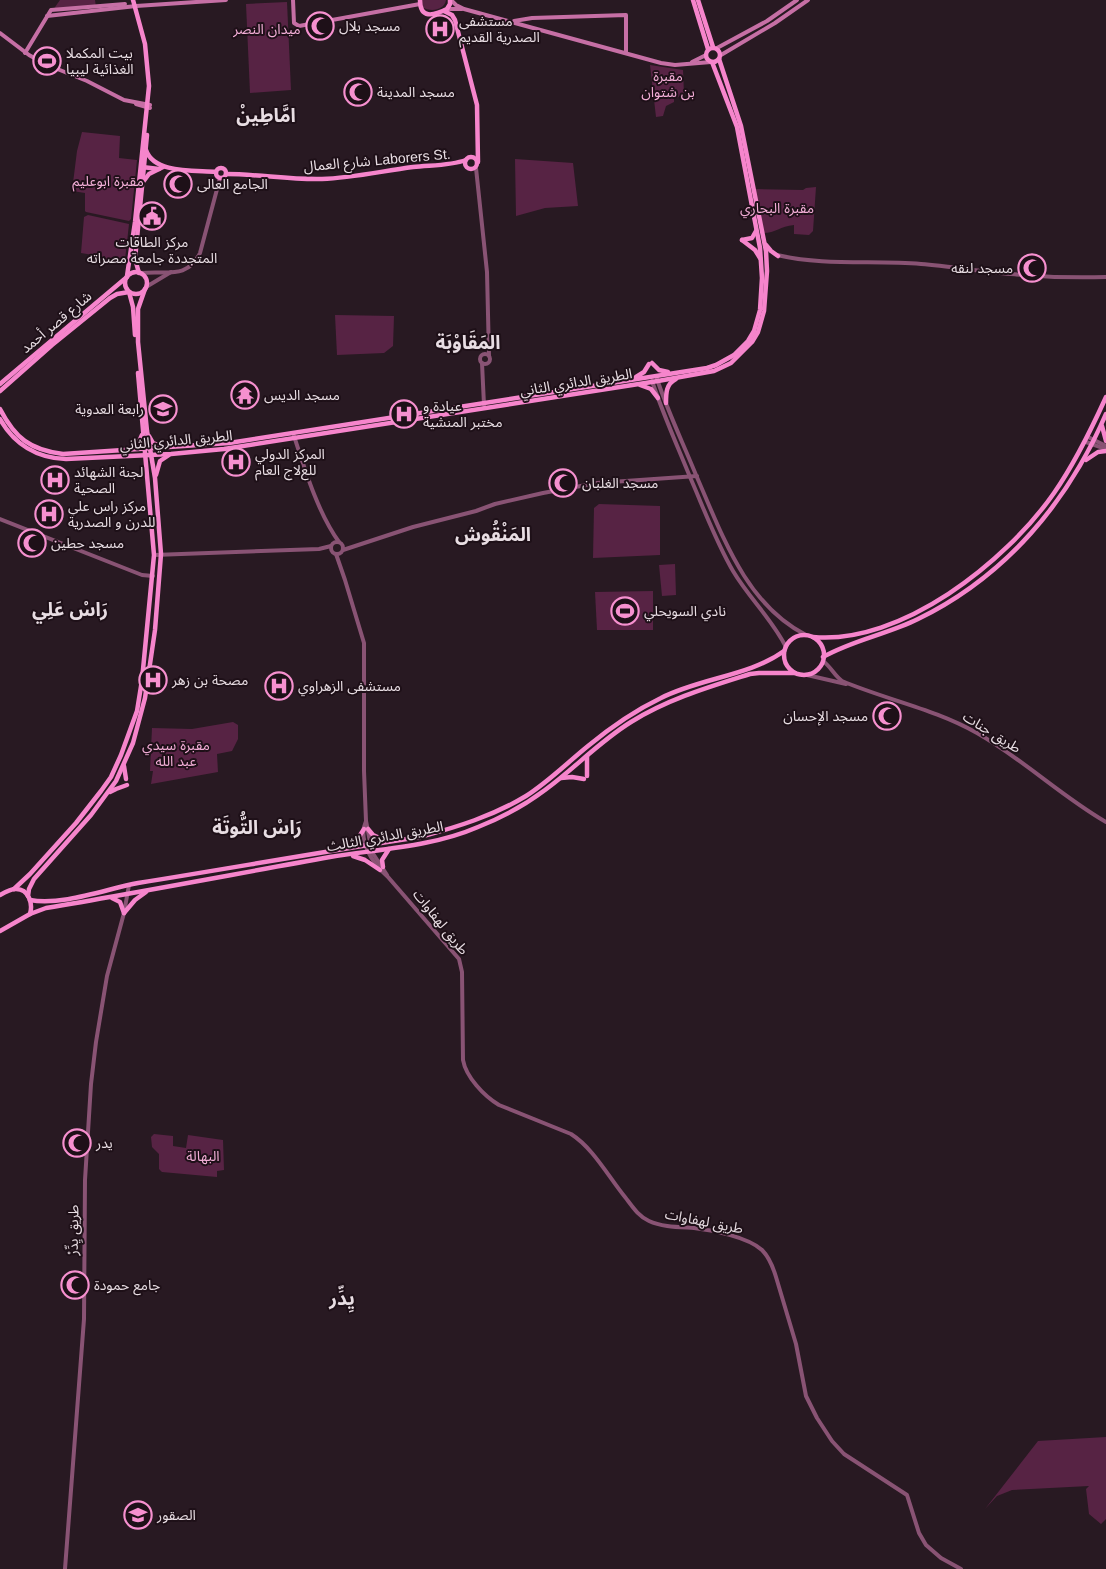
<svg xmlns="http://www.w3.org/2000/svg" width="1106" height="1569" font-family="Helvetica,'Noto Sans Arabic',sans-serif">
  <style>
    .green { fill: #572344 }
    .lines { fill: none; stroke-linecap: round; stroke-linejoin: round }
    .tertiary { stroke: #895374; stroke-width: 4 }
    .secondary { stroke: #c66fa5; stroke-width: 4 }
    .primary { stroke: #f685cc; stroke-width: 4.5 }
    .labels { text-anchor: middle; dominant-baseline: central; stroke-width: 4; stroke-linejoin: round; paint-order: stroke }
    .poi-label { font-size: 14px; fill: #e8dde3; stroke: #1e1018; text-anchor: start }
    .park-label { font-size: 14px; fill: #f3aed7; stroke: #1e1018 }
    .street-label { font-size: 14px; fill: #e8dde3; stroke: #1e1018 }
    .district-label { font-size: 19px; font-weight: bold; fill: #e8dde3; stroke: #1e1018 }
  </style>
  <rect width="100%" height="100%" fill="#281922"/>
  <!-- green -->
  <g class="green">
    <polygon points="60,0 95,0 96,7 53,10"/>
    <path d="M422,0H446C444,11 430,12 422,7Z"/>
    <polygon points="287,2 291,90 250,93 246,4"/>
    <polygon points="650,65 683,70 684,94 674,99 674,102 666,106 663,116 656,117"/>
    <polygon points="82,132 120,136 119,158 137,160 131,219 129,221 86,212 85,211 85,193 72,191 77,151"/>
    <polygon points="515,159 573,163 578,206 545,208 516,216"/>
    <path d="M816,187L813,231L809,235L794,234V225C780,226 776,233 763,233L755,189L803,190L806,188Z"/>
    <polygon points="88,215 129,224 125,260 102,261 93,255 81,253 84,217"/>
    <polygon points="335,315 394,316 393,346 384,353 337,355"/>
    <polygon points="599,504 660,506 660,555 593,558 594,508"/>
    <polygon points="675,564 676,595 662,596 659,565"/>
    <polygon points="653,591 653,630 597,630 595,592"/>
    <polygon points="233,722 238,725 238,739 232,751 217,754 218,772 151,784 153,771 150,771 152,728 192,729"/>
    <polygon points="154,1134 173,1136 173,1146 186,1148 188,1135 223,1140 224,1170 217,1171 217,1177 162,1172 159,1169 159,1154 152,1147 151,1137"/>
    <polygon points="1106,1437 1106,1519 1101,1524 1089,1514 1086,1489 1089,1486 1012,1490 997,1496 985,1509 1038,1441"/>
  </g>
  <g class="lines">
    <!-- tertiary -->
    <g class="tertiary">
      <polyline points="476,168 487,272 489,356"/>
      <path d="M777,255C824,266 873,260 921,264C951,266 981,272 1011,274C1043,277 1074,278 1106,277"/>
      <path d="M141,273C166,270 187,280 200,253L220,178"/>
      <polyline points="146,287 171,272"/>
      <circle cx="485" cy="359" r="5"/>
      <polyline points="482,363 484,405"/>
      <path d="M657,379C668,412 683,443 696,475C722,534 745,604 806,635"/>
      <path d="M652,381C663,414 677,445 690,477C704,509 716,542 733,571C749,598 772,619 786,647"/>
      <path d="M294,436C305,470 318,513 339,542"/>
      <polyline points="1088,437 1106,446"/>
      <polyline points="1086,442 1106,449"/>
      <polyline points="0,519 142,575 153,576"/>
      <circle cx="337" cy="548" r="6"/>
      <polyline points="343,550 413,527 476,511 495,504 543,493 597,483 697,476"/>
      <polyline points="336,554 345,580 364,643 364,771 366,821 372,852 387,875"/>
      <polyline points="154,555 319,549 331,546"/>
      <path d="M823,661C831,667 834,675 842,681C887,700 935,709 977,733C1023,759 1061,796 1106,822"/>
      <polyline points="807,675 846,684"/>
      <path d="M366,821C357,841 373,864 388,877L459,959L462,972L463,1060C466,1077 484,1096 499,1105L571,1134C593,1148 608,1176 625,1197C632,1206 638,1216 649,1221C662,1227 679,1227 694,1228C712,1230 748,1237 762,1250C769,1257 773,1267 776,1277L796,1344L806,1396L817,1418L832,1441L844,1454L907,1495L919,1533L926,1545L941,1558L961,1569"/>
      <polyline points="65,1569 84,1319 85,1180 91,1084 96,1042 107,976 124,913 129,885"/>
    </g>
    <!-- secondary -->
    <g class="secondary">
      <polyline points="293,0 294,23 299,26 420,4"/>
      <polyline points="451,0 456,5 464,9 661,63 675,65 711,62"/>
      <polyline points="447,9 462,9"/>
      <polyline points="47,16 136,6 226,0"/>
      <polyline points="514,21 532,18 626,15 626,53"/>
      <polyline points="0,33 29,55 45,64 87,81 124,100 150,105"/>
      <polyline points="717,48 767,21 797,0"/>
      <polyline points="25,53 51,10 125,4"/>
      <polyline points="721,55 775,23 808,0"/>
      <polyline points="692,62 706,55"/>
      <polyline points="136,104 150,108"/>
    </g>
    <!-- primary -->
    <g class="primary">
      <path d="M420,0C420,19 433,16 447,9L450,4V0"/>
      <polyline points="693,0 708,49"/>
      <polyline points="698,0 713,47"/>
      <polyline points="444,11 452,15 455,20 477,105 478,162"/>
      <circle cx="713" cy="55" r="7"/>
      <path d="M146,150C154,174 195,170 216,172"/>
      <circle cx="471" cy="163" r="6"/>
      <polyline points="142,167 159,169"/>
      <circle cx="221" cy="173" r="5"/>
      <path d="M226,174C258,174 290,180 322,179C352,178 382,171 413,167C430,165 450,166 466,160"/>
      <polyline points="143,182 149,174 163,167"/>
      <polyline points="742,240 755,250 760,258"/>
      <polyline points="742,240 752,238 756,231"/>
      <polyline points="766,245 771,251 778,256"/>
      <circle cx="136" cy="283" r="11"/>
      <polyline points="139,273 135,259 147,135"/>
      <polyline points="127,276 135,222 149,86 145,44 133,0"/>
      <polyline points="129,292 133,307 135,335"/>
      <polyline points="652,363 659,370 668,372"/>
      <polyline points="636,377 644,372 649,364"/>
      <polyline points="0,384 127,277"/>
      <polyline points="640,385 651,389 658,398"/>
      <polyline points="0,391 52,345 110,298 117,294 129,292"/>
      <path d="M666,403C666,393 666,384 676,379"/>
      <path d="M0,409C15,438 30,450 63,454L229,443L707,368L716,365L734,355L748,341L754,331L760,310L762,278L760,248L737,127L712,62"/>
      <path d="M0,419C14,444 37,458 66,459L171,454L224,449L658,381L714,371L731,363L752,342L758,332L764,311L767,271L766,251L741,126L719,59"/>
      <polyline points="1102,426 1106,441"/>
      <polyline points="149,436 153,443 161,446"/>
      <polyline points="130,449 138,444 142,435"/>
      <polyline points="1086,460 1098,452 1106,451"/>
      <polyline points="156,475 160,461 169,455"/>
      <circle cx="804" cy="655" r="20"/>
      <path d="M813,637C901,645 1006,562 1054,493C1075,463 1091,430 1106,397"/>
      <path d="M823,657C853,640 888,634 918,619C1006,576 1068,502 1106,414"/>
      <polyline points="124,766 126,779"/>
      <polyline points="587,776 587,756"/>
      <polyline points="561,778 572,777 584,779"/>
      <polyline points="110,792 116,789 127,785"/>
      <polyline points="368,829 373,835 386,841"/>
      <polyline points="349,847 357,840 364,829"/>
      <polyline points="353,856 365,860 380,870"/>
      <polyline points="383,867 382,860 389,849"/>
      <polyline points="14,889 30,874 76,823 101,791 111,777 121,755 137,711 142,680 154,555 138,373"/>
      <path d="M0,895C5,892 10,889 16,889C29,889 33,904 30,914"/>
      <polyline points="28,896 29,889 34,879 91,815 116,781 133,743 145,698 155,630 161,554 155,478 147,431 138,342 138,309 145,289"/>
      <polyline points="112,898 120,902 124,913"/>
      <path d="M30,900C62,906 106,889 138,883C232,868 326,851 420,837C457,827 493,816 526,796C548,782 567,763 588,746C611,727 634,711 661,698C700,678 750,676 784,651"/>
      <polyline points="124,913 135,900 146,892"/>
      <path d="M0,931L30,914L46,908C141,892 235,874 330,857C379,849 432,847 478,827C501,818 525,805 545,790C574,769 600,741 631,722C668,699 709,687 750,674L759,673H795"/>
    </g>
  </g>
  <!-- icons -->
  <defs>
    <g id="mosque-ring" transform="scale(1.4375)"><circle r="9.5" fill="#1e1018" stroke="#f690cf" stroke-width="1.5"/><path d="M3.5-4.9A6 6 0 1 0 3.5 4.9A5 5 0 1 1 3.5-4.9Z" fill="#f690cf"/></g>
    <g id="hospital-ring" transform="scale(1.4375)"><circle r="9.5" fill="#1e1018" stroke="#f690cf" stroke-width="1.5"/><path d="M-5-5h3v3.5h4V-5h3V5h-3V1.5h-4V5h-3Z" fill="#f690cf"/></g>
    <g id="stadium-ring" transform="scale(1.4375)"><circle r="9.5" fill="#1e1018" stroke="#f690cf" stroke-width="1.5"/><path d="M0-5a6.5 5 0 1 0 0 10a6.5 5 0 1 0 0-10ZM-3.5-1.8h7v3.6h-7Z" fill="#f690cf"/></g>
    <g id="civic-ring" transform="scale(1.4375)"><circle r="9.5" fill="#1e1018" stroke="#f690cf" stroke-width="1.5"/><path d="M-.6-6.5H3V-4.5H.6V-3L4-1V1h2V6H-6V1h2V-1L-.6-3ZM-1.2 2.5V6h2.4V2.5Z" fill="#f690cf"/></g>
    <g id="temple-ring" transform="scale(1.4375)"><circle r="9.5" fill="#1e1018" stroke="#f690cf" stroke-width="1.5"/><path d="M0-6L5-2H3V0L6.5 2.5H4V6H1.5V3h-3V6H-4V2.5H-6.5L-3 0V-2H-5Z" fill="#f690cf"/></g>
    <g id="school-ring" transform="scale(1.4375)"><circle r="9.5" fill="#1e1018" stroke="#f690cf" stroke-width="1.5"/><path d="M0-5L7-2L0 1L-7-2ZM-4 1L0 2.5L4 1V4Q0 6-4 4Z" fill="#f690cf"/></g>
  </defs>
  <g fill-rule="evenodd">
    <use href="#mosque-ring" x="320" y="26"/>
    <use href="#hospital-ring" x="440" y="29"/>
    <use href="#stadium-ring" x="47" y="61"/>
    <use href="#mosque-ring" x="358" y="92"/>
    <use href="#mosque-ring" x="178" y="184"/>
    <use href="#civic-ring" x="152" y="216"/>
    <use href="#mosque-ring" x="1032" y="268"/>
    <use href="#temple-ring" x="245" y="395"/>
    <use href="#school-ring" x="163" y="409"/>
    <use href="#hospital-ring" x="404" y="414"/>
    <use href="#hospital-ring" x="236" y="462"/>
    <use href="#hospital-ring" x="55" y="480"/>
    <use href="#mosque-ring" x="563" y="483"/>
    <use href="#hospital-ring" x="49" y="514"/>
    <use href="#mosque-ring" x="32" y="543"/>
    <use href="#stadium-ring" x="625" y="611"/>
    <use href="#hospital-ring" x="153" y="680"/>
    <use href="#hospital-ring" x="279" y="686"/>
    <use href="#mosque-ring" x="887" y="716"/>
    <use href="#mosque-ring" x="77" y="1143"/>
    <use href="#mosque-ring" x="75" y="1285"/>
    <use href="#school-ring" x="138" y="1515"/>
  </g>
  <g class="labels">
    <!-- poi labels -->
    <g class="poi-label">
      <text x="459" y="21">مستشفى<tspan x="459" dy="16">الصدرية القديم</tspan></text>
      <text x="339" y="26">مسجد بلال</text>
      <text x="66" y="53">بيت المكملا<tspan x="66" dy="16">الغذائية ليبيا</tspan></text>
      <text x="377" y="92">مسجد المدينة</text>
      <text x="197" y="184">الجامع العالى</text>
      <text x="152" y="242" text-anchor="middle">مركز الطاقات<tspan x="152" dy="16">المتجددة جامعة مصراته</tspan></text>
      <text x="1013" y="268" text-anchor="end">مسجد لنقه</text>
      <text x="264" y="395">مسجد الديس</text>
      <text x="423" y="406">عيادة و<tspan x="423" dy="16">مختبر المنشية</tspan></text>
      <text x="144" y="409" text-anchor="end">رابعة العدوية</text>
      <text x="255" y="454">المركز الدولي<tspan x="255" dy="16">للعﻻج العام</tspan></text>
      <text x="74" y="472">لجنة الشهائد<tspan x="74" dy="16">الصحية</tspan></text>
      <text x="582" y="483">مسجد الغلبان</text>
      <text x="68" y="506">مركز راس علي<tspan x="68" dy="16">للدرن و الصدرية</tspan></text>
      <text x="51" y="543">مسجد حطين</text>
      <text x="644" y="611">نادي السويحلي</text>
      <text x="172" y="680">مصحة بن زهر</text>
      <text x="298" y="686">مستشفى الزهراوي</text>
      <text x="868" y="716" text-anchor="end">مسجد الإحسان</text>
      <text x="96" y="1143">يدر</text>
      <text x="94" y="1285">جامع حمودة</text>
      <text x="157" y="1515">الصقور</text>
    </g>
    <!-- park labels -->
    <g class="park-label">
      <text x="267" y="29">ميدان النصر</text>
      <text x="668" y="76">مقبرة<tspan x="668" dy="16">بن شتوان</tspan></text>
      <text x="108" y="181">مقبرة ابوعليم</text>
      <text x="777" y="208">مقبرة البحاري</text>
      <text x="176" y="745">مقبرة سيدي<tspan x="176" dy="16">عبد الله</tspan></text>
      <text x="203" y="1156">البهالة</text>
    </g>
    <!-- street labels -->
    <g class="street-label">
      <text transform="translate(377 160) rotate(-5)">شارع العمال Laborers St.</text>
      <text transform="translate(56 322) rotate(-40)">شارع قصر أحمد</text>
      <text transform="translate(576 382) rotate(-9)">الطريق الدائري الثاني</text>
      <text transform="translate(176 440) rotate(-5)">الطريق الدائري الثاني</text>
      <text transform="translate(992 732) rotate(32)">طريق جنات</text>
      <text transform="translate(385 836) rotate(-10)">الطريق الدائري الثالث</text>
      <text transform="translate(441 922) rotate(51)">طريق لهفاوات</text>
      <text transform="translate(704 1221) rotate(11)">طريق لهفاوات</text>
      <text transform="translate(73 1230) rotate(-89)">طريق يِدِّرْ</text>
    </g>
    <!-- district labels -->
    <g class="district-label">
      <text x="266" y="115">امَّاطِينْ</text>
      <text x="468" y="342">المَقَاوْبَة</text>
      <text x="493" y="534">المَنْقُوش</text>
      <text x="70" y="609">رَاسْ عَلِي</text>
      <text x="257" y="827">رَاسْ التُّوتَة</text>
      <text x="342" y="1298">يِدِّر</text>
    </g>
  </g>
</svg>
